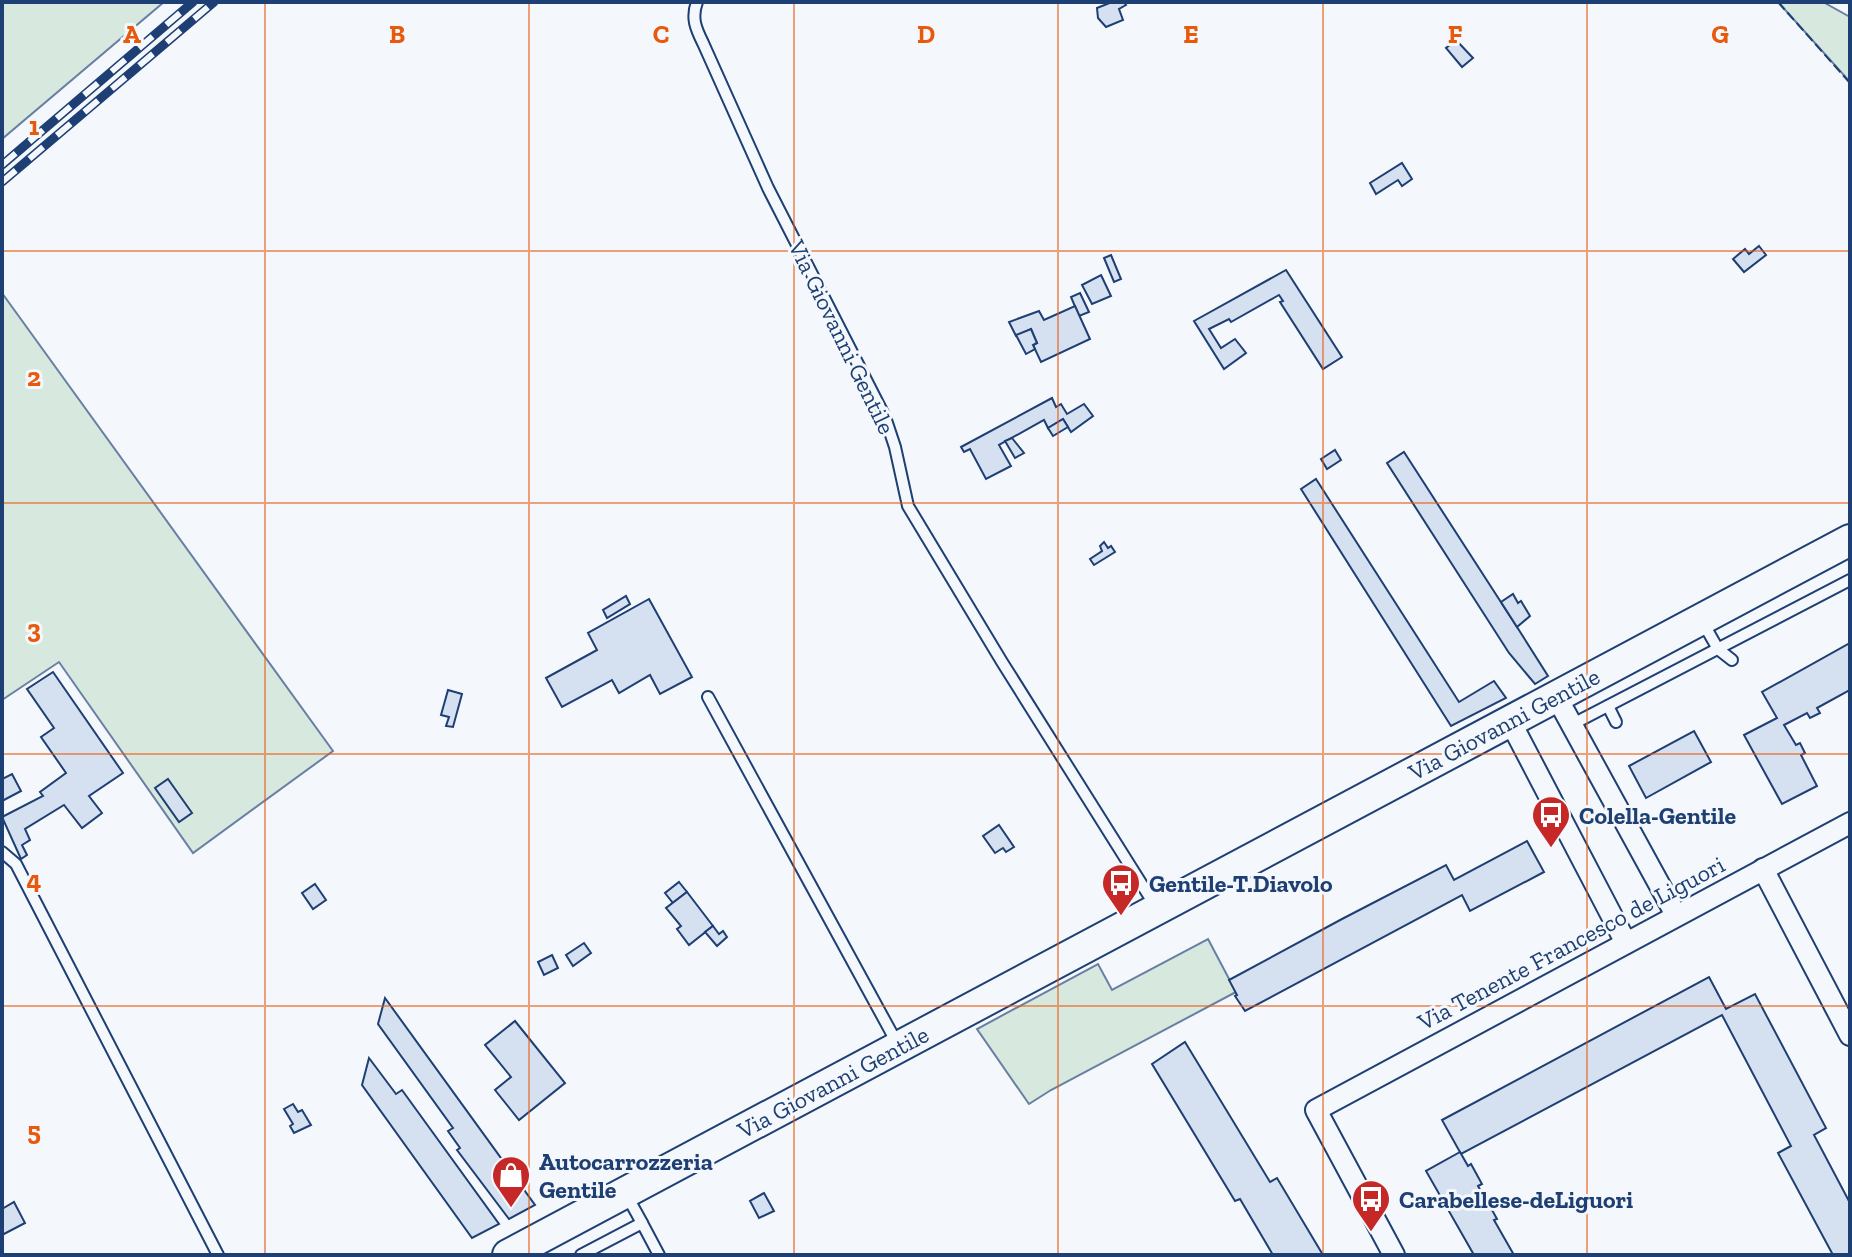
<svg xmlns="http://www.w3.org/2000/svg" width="1852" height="1257" font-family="'Zilla Slab',serif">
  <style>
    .green { fill: #d7e8df; stroke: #687fa3; stroke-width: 2 }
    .building { fill: #d5e0f0; stroke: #1d3f73; stroke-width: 2 }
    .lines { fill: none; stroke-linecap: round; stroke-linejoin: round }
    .lane-casing { stroke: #1d3f73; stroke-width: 14 }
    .street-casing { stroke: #1d3f73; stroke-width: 24 }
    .primary-casing { stroke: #1d3f73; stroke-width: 34 }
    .lane { stroke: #f4f7fb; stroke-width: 10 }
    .street { stroke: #f4f7fb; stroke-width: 20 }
    .primary { stroke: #f4f7fb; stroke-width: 30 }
    .rail-casing { stroke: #1d3f73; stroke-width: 9 }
    .rail { stroke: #f4f7fb; stroke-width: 6; stroke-dasharray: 18; stroke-linecap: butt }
    .fence { stroke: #1d3f73; stroke-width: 2; stroke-dasharray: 10 4; stroke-linecap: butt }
    .grid { fill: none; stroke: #e8590c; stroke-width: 2; stroke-opacity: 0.55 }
    .labels { text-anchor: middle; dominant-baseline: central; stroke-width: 6; stroke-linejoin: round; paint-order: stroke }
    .street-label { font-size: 24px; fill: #1d3f73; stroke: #f4f7fb }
    .poi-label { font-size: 24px; font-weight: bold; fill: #1d3f73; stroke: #f4f7fb; text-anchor: start }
    .grid-label { font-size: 26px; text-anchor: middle; font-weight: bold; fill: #e8590c; stroke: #f4f7fb; stroke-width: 6; stroke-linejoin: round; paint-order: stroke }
  </style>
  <rect width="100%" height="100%" fill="#f4f7fb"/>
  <!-- green -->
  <g class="green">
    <polygon points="2,2 164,2 2,139"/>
    <polygon points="1778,2 1823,2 1850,17 1850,82"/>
    <polygon points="2,293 333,751 193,853 59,662 2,700"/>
    <polygon points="1208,939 1236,992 1051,1090 1029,1104 977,1029 1098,964 1112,990"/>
  </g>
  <!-- building -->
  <g class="building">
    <polygon points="1112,2 1124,2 1126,5 1119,9 1123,20 1106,27 1098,18 1097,8"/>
    <polygon points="1456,40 1473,58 1462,67 1446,48"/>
    <polygon points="1402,163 1412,179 1402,186 1398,180 1376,194 1370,183"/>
    <polygon points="1759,246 1766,255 1744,272 1733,259 1745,249 1749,254"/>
    <polygon points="1111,255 1121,279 1114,282 1104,258"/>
    <polygon points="1286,270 1342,357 1323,369 1280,302 1283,301 1279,295 1231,322 1229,319 1209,329 1221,348 1235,339 1246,353 1224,369 1194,321"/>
    <polygon points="1101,275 1111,296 1092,304 1082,285"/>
    <polygon points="1080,293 1089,312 1079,316 1071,297"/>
    <polygon points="1075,306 1090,339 1041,362 1033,345 1037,343 1031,329 1016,336 1009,322 1039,311 1044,320"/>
    <polygon points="1031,329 1037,343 1033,345 1035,349 1026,354 1016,335"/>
    <polygon points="1052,398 1056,407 1061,404 1067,414 1084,404 1093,416 1071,432 1063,419 1048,428 1044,420 999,445 1011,466 986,479 970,449 964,452 961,447"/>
    <polygon points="1063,419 1068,427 1053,436 1048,428"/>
    <polygon points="1012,438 1024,453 1015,458 1005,441"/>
    <polygon points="1335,450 1341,460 1327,469 1321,459"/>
    <polygon points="1404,452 1517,627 1548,676 1535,684 1509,653 1387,463"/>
    <polygon points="1316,479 1459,702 1494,681 1506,698 1451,726 1301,489"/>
    <polygon points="1104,542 1108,548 1111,546 1115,552 1094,565 1090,559 1102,551 1100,546"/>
    <polygon points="1513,594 1518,603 1521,601 1530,616 1517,627 1501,602"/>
    <polygon points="626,596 630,604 607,618 603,610"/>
    <polygon points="649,599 692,677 660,694 650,675 619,693 612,680 562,707 546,678 597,650 588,633"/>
    <polygon points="1850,643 1850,690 1817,708 1820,713 1810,718 1807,713 1784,725 1796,745 1800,743 1805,753 1801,755 1817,786 1782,804 1744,735 1777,718 1762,692"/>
    <polygon points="53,672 123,773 89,796 102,813 82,828 64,805 25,829 30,840 22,845 27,855 21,859 2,817 43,796 40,792 66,773 41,737 54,728 27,689"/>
    <polygon points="448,690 462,694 453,727 446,726 449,717 441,715"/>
    <polygon points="1694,731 1711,762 1646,798 1629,766"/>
    <polygon points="12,774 21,791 2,801 2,779"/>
    <polygon points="168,779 192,813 179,822 155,788"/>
    <polygon points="999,825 1014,847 1006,852 1003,848 995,853 983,836"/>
    <polygon points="1527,841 1544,872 1470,911 1462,895 1245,1011 1235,996 1237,995 1229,980 1342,919 1446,865 1454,880"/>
    <polygon points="679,882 687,892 673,903 665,893"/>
    <polygon points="315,884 326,900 313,909 302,893"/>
    <polygon points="687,892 713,926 689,945 677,929 681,926 666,908"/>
    <polygon points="713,926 719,934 723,931 727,937 717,946 705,932"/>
    <polygon points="584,943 591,953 573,966 566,955"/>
    <polygon points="552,955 558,968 544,975 538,962"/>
    <polygon points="1709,977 1726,1009 1755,994 1826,1128 1814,1135 1850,1203 1850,1255 1833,1255 1778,1153 1791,1146 1722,1015 1461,1154 1442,1120"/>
    <polygon points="385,998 535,1205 509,1219 457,1150 460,1148 448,1131 453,1128 378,1024"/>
    <polygon points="515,1021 565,1083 519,1120 495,1090 511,1077 485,1045"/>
    <polygon points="1185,1042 1270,1182 1277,1178 1323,1255 1273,1255 1240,1199 1235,1201 1152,1064"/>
    <polygon points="369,1058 396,1094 402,1090 499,1224 472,1238 362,1085"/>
    <polygon points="293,1104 298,1112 302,1110 311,1125 294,1133 290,1126 293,1124 284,1109"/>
    <polygon points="1460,1152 1468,1166 1471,1164 1482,1184 1478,1186 1482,1193 1485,1192 1494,1208 1492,1210 1497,1219 1494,1220 1514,1255 1474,1255 1426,1171"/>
    <polygon points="764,1193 774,1211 759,1218 750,1201"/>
    <polygon points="14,1202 25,1223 2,1235 2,1209"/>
  </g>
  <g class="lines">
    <!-- lane casing -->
    <g class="lane-casing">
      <g id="lane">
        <path d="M697,2C691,18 696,29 703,43L768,188L885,417L895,447L908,506L1002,662L1156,907"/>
        <polyline points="1702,621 1718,649 1732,660"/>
        <polyline points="708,697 897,1043"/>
        <polyline points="1608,706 1616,722"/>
        <polyline points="1571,725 1850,580"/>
        <polyline points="2,852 16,864 218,1255"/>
        <polyline points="642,1223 659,1255"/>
        <polyline points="581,1255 642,1223 626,1194"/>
      </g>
    </g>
    <!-- street casing -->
    <g class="street-casing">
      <g id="street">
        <polyline points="1556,696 1676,915"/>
        <polyline points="1510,721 1626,943"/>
        <polyline points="1763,869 1850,1035"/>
        <polyline points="1394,1255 1316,1110 1850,823"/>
      </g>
    </g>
    <!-- primary casing -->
    <g class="primary-casing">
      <polyline id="primary" points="508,1255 1850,540"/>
    </g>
    <!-- lane -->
    <use href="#lane" class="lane"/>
    <!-- street -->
    <use href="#street" class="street"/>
    <!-- primary -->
    <use href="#primary" class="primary"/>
    <!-- rail casing -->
    <g class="rail-casing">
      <g id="rail">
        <polyline points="2,165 193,2"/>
        <polyline points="2,182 214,2"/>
      </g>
    </g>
    <!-- rail -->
    <use href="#rail" class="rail"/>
    <!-- fence -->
    <polyline class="fence" points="1778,2 1850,83"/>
  </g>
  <!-- grid -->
  <path class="grid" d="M265,2V1255M529,2V1255M794,2V1255M1058,2V1255M1323,2V1255M1587,2V1255M2,251H1850M2,503H1850M2,754H1850M2,1006H1850"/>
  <!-- icons -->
  <defs>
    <g id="bus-pin" transform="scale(2)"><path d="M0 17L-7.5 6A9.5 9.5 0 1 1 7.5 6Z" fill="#c62828" stroke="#f4f7fb"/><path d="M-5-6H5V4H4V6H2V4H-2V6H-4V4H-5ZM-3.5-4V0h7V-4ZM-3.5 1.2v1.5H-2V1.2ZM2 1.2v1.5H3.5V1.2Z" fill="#fff"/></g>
    <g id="shop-pin" transform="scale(2)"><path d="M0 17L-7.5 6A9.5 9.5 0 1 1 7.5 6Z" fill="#c62828" stroke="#f4f7fb"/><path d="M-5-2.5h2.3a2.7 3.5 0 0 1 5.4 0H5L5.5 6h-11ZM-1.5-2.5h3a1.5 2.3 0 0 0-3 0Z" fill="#fff"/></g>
  </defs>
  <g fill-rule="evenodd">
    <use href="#bus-pin" x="1551" y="815"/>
    <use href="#bus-pin" x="1121" y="883"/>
    <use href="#shop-pin" x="511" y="1175"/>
    <use href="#bus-pin" x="1371" y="1199"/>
  </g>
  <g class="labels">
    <!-- street labels -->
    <g class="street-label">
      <text transform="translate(842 337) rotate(64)">Via Giovanni Gentile</text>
      <text transform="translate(1504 724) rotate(-28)">Via Giovanni Gentile</text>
      <text transform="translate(1571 943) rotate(-28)">Via Tenente Francesco de Liguori</text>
      <text transform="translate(833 1082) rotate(-28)">Via Giovanni Gentile</text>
    </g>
    <!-- poi labels -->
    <g class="poi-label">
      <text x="1579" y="815">Colella-Gentile</text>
      <text x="1149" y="883">Gentile-T.Diavolo</text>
      <text x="539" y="1161">Autocarrozzeria<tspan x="539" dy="28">Gentile</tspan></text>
      <text x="1399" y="1199">Carabellese-deLiguori</text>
    </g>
  </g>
  <g class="grid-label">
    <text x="132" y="43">A</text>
    <text x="397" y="43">B</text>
    <text x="661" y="43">C</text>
    <text x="926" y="43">D</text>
    <text x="1191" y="43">E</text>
    <text x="1455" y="43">F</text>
    <text x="1720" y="43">G</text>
    <text x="34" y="135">1</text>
    <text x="34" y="386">2</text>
    <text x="34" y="638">3</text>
    <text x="34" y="889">4</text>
    <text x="34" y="1140">5</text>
  </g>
  <!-- border -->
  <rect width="1852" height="1257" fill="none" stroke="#1d3f73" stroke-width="8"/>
</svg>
